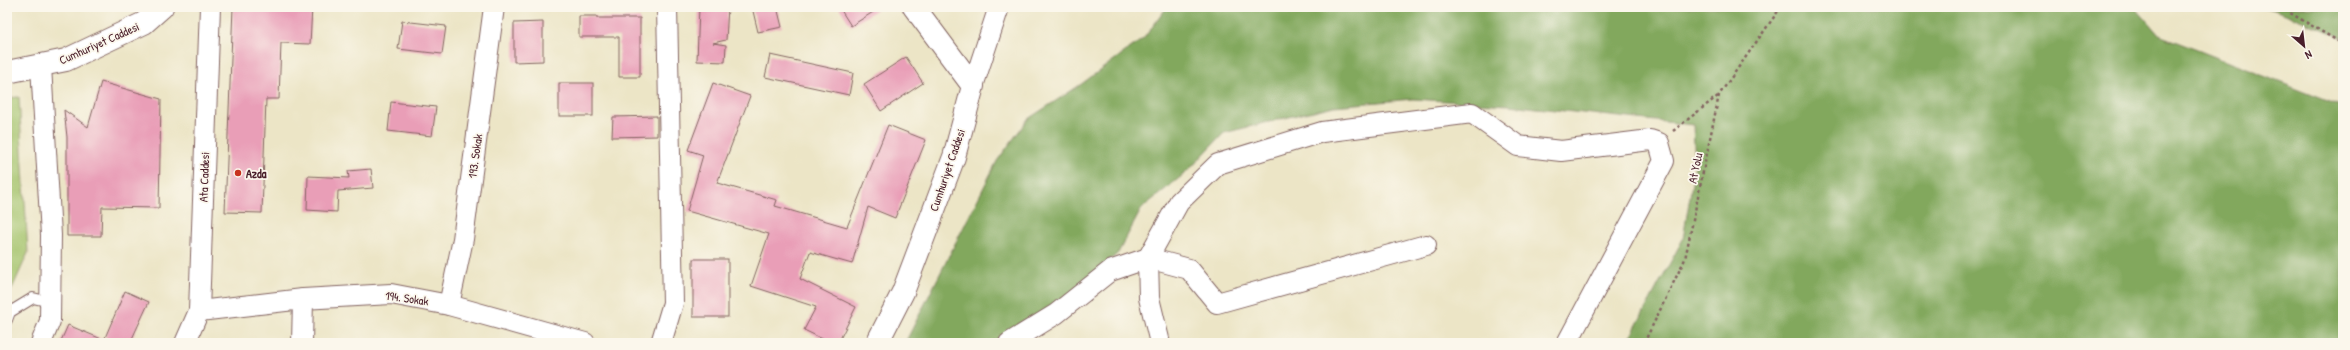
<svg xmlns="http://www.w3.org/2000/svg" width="2350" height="350" font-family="'Patrick Hand',sans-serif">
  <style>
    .green { fill: #a3c269; stroke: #76704a }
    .forest { fill: #82a85d; stroke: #666444 }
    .building { fill: #e99eb7 }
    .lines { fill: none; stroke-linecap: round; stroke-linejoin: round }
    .service-casing { stroke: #836461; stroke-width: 12 }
    .minor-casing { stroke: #836461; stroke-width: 22 }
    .tertiary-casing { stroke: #836461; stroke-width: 24 }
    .path { stroke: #836461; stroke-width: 2.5; stroke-dasharray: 3 3; stroke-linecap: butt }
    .service { stroke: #fff; stroke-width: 10 }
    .minor { stroke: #fff; stroke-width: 20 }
    .tertiary { stroke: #fff; stroke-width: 22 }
    .poi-dot { fill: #c8321e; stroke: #fbf7ec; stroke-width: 1.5 }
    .labels { text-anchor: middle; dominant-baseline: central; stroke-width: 3.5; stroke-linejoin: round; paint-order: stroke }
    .street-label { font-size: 12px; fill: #4a1f2b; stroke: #fbf7ec }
    .poi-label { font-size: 12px; font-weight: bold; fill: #4a1f2b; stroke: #fbf7ec; text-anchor: start }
  </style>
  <rect width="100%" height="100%" fill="#fbf7ec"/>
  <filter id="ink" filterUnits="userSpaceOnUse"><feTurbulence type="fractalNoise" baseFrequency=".025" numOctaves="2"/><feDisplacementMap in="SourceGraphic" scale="8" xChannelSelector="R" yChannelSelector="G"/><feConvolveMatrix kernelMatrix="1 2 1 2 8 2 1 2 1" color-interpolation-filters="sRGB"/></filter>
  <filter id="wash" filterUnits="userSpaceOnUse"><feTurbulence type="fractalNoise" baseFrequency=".012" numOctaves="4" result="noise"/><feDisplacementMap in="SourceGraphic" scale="16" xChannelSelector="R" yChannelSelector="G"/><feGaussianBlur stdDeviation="0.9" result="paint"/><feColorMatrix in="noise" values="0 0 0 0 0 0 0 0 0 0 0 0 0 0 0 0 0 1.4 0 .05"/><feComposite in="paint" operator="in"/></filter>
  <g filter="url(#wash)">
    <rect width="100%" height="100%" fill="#ece5c6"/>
    <!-- green -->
    <polygon class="green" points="19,97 28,253 7,300 7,98"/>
    <!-- forest -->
    <g class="forest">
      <polygon points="1167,7 2135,7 2159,35 2343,107 2343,343 1627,343 1683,239 1695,165 1693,125 1509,105 1413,99 1334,106 1224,133 1188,171 1142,208 1118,253 1068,298 990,343 905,343 997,161 1028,119 1080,85 1144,38"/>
      <polygon points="2262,7 2343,7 2343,38 2278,11"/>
    </g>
    <g id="blocks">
      <!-- building -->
      <g class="building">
        <polygon points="233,7 312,7 310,44 281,43 279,99 266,99 262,213 225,212"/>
        <polygon points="699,7 728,7 726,40 713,43 726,45 725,62 697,61"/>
        <polygon points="752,7 777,7 782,27 758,32"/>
        <polygon points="839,7 881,7 851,26"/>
        <polygon points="579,16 597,16 597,18 640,18 640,77 619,77 619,37 579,37"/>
        <polygon points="402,21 446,26 442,54 398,49"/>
        <polygon points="543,22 543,61 514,62 514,23"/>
        <polygon points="770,55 853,73 849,95 765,77"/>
        <polygon points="906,57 923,83 881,111 864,84"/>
        <polygon points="101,82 161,99 159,208 102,207 101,236 67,236 67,137 64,110 88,127"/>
        <rect x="559" y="83" width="34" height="33"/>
        <polygon points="713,83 750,96 717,183 777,200 775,206 847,227 888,125 926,140 895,218 868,207 852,264 810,252 800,279 856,307 838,343 831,343 804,330 816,307 751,286 769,234 687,211 703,155 688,150"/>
        <polygon points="391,102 436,107 432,136 388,131"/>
        <polygon points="657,116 657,136 612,137 613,117"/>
        <polygon points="371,169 373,188 338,191 337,212 307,210 308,176 349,178 348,171"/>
        <rect x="693" y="259" width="35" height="58"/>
        <polygon points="125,291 149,302 130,343 60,343 68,325 104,340"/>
      </g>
    </g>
  </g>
  <g filter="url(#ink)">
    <use href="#blocks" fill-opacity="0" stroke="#836461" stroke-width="1"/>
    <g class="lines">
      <!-- service casing -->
      <g class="service-casing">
        <polyline id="service" points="7,320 10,312 33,298 50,302"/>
      </g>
      <!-- minor casing -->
      <g class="minor-casing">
        <g id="minor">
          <polyline points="41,66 51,235 50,321 41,343"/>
          <polyline points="973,86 999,7"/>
          <polyline points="449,305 463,239 494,7"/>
          <polyline points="199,311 303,299 391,294 449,305 585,343"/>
          <polyline points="185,343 199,311 210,7"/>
          <polyline points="302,343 303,299"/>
          <polyline points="661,343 673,303 667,7"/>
          <polyline points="1009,343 1056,314 1110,271 1148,258 1189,269 1217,303 1426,245"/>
          <polyline points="1160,343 1149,298 1148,258 1179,202 1218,164 1322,132 1472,113 1518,146 1561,151 1650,140 1659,143 1664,161 1567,343"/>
        </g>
      </g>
      <!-- tertiary casing -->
      <g class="tertiary-casing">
        <g id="tertiary">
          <polyline points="7,72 66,60 144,23 162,7"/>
          <polyline points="877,343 903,292 954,157 973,86 914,7"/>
        </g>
      </g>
      <!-- path -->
      <g class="path">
        <polyline points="2280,7 2343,44"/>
        <polyline points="1673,131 1719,95"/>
        <polyline points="1644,343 1685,259 1719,95 1781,7"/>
      </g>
      <!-- service -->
      <use href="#service" class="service"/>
      <!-- minor -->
      <use href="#minor" class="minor"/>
      <!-- tertiary -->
      <use href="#tertiary" class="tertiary"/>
    </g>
  </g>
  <!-- markers -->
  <circle class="poi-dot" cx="238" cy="173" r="4"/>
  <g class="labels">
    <!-- street labels -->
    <g class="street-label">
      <text transform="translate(99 43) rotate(-24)">Cumhuriyet Caddesi</text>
      <text transform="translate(475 156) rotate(-82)">193. Sokak</text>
      <text transform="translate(1695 168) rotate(-78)">At Yolu</text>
      <text transform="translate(947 170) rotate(-71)">Cumhuriyet Caddesi</text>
      <text transform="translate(204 177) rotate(-88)">Ata Caddesi</text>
      <text transform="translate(407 298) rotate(8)">194. Sokak</text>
    </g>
    <!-- poi labels -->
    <g class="poi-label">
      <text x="246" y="173">Azda</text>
    </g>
  </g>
  <!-- margin -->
  <rect width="2350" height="350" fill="none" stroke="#fbf7ec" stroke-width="24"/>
  <!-- north arrow -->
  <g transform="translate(2304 46) rotate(152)" stroke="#fbf7ec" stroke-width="3" paint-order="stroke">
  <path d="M0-3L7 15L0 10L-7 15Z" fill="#4a1f2b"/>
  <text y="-6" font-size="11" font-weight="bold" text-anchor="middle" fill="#4a1f2b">N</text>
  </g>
</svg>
